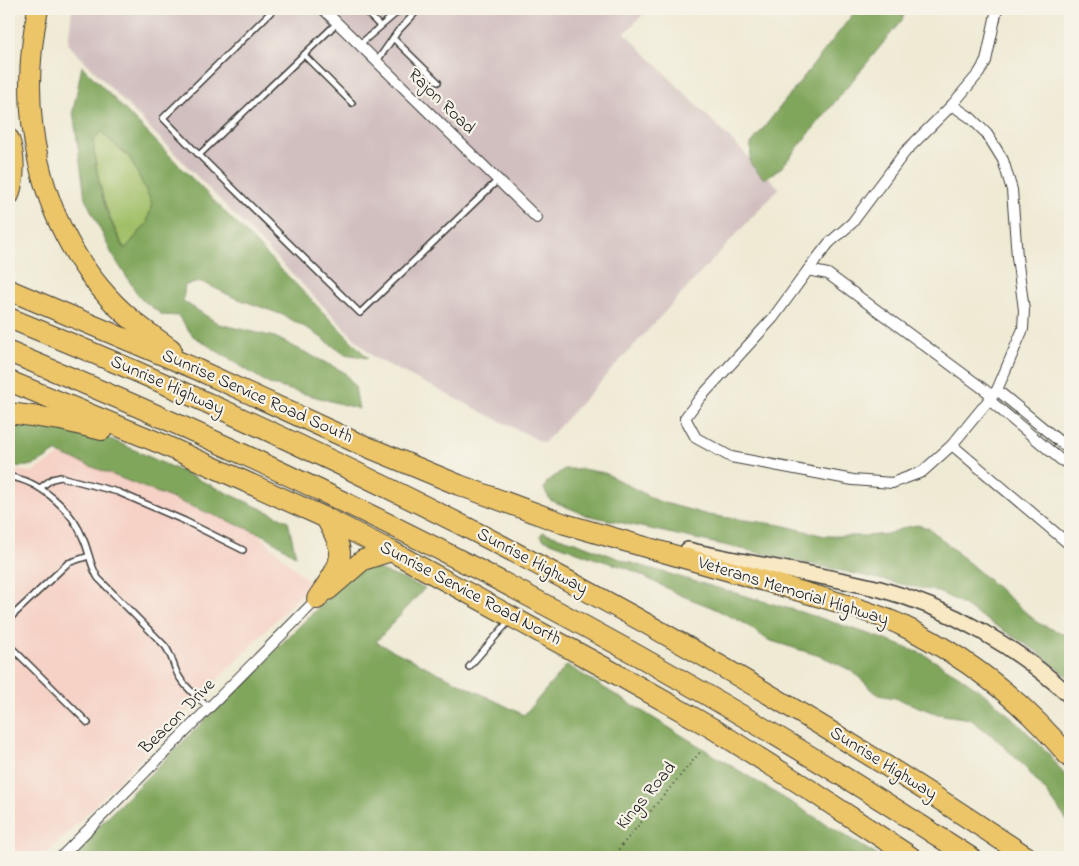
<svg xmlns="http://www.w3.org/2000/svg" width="1079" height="866" font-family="'Indie Flower',sans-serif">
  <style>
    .built { fill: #f6d1c6 }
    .industrial { fill: #d1bfbf }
    .green { fill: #a1bf67; stroke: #5e6e42 }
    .forest { fill: #80a65c; stroke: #4e613c; fill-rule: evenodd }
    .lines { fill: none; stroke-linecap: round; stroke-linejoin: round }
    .lane-casing { stroke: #3c3b38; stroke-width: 8 }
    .street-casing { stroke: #3c3b38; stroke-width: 12 }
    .secondary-casing { stroke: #3c3b38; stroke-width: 18 }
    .highway-casing { stroke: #3c3b38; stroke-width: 22 }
    .path { stroke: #3c3b38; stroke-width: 2; stroke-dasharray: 1 4; stroke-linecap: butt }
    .lane { stroke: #fff; stroke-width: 5 }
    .street { stroke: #fff; stroke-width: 10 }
    .secondary { stroke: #f8e8c3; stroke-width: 15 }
    .highway { stroke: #edc569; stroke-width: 20 }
    .labels { text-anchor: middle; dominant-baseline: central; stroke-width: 4.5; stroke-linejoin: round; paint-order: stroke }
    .street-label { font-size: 18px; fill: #1c1c1c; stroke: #f7f3e8 }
  </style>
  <rect width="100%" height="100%" fill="#f7f3e8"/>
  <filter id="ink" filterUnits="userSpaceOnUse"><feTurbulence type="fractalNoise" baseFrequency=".02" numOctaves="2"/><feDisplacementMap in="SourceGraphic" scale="10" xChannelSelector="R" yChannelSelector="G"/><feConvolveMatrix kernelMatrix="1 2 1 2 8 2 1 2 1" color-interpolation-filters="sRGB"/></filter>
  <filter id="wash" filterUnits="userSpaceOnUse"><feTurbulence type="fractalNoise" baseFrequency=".0096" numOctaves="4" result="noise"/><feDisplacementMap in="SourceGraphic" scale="20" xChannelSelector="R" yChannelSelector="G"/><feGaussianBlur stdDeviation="1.12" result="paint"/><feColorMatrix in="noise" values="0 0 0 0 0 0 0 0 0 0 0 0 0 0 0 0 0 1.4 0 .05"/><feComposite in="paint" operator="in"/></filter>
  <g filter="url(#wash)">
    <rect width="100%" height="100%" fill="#efead4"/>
    <!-- built -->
    <polygon class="built" points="62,454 168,491 256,532 311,584 44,857 9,857 9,469 32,472"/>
    <!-- industrial -->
    <polygon class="industrial" points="72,9 648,9 625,33 779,188 544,443 373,357 68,44"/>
    <!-- green -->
    <path class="green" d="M101,132L130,158L152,203L147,223L125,249C104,210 98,185 93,141Z"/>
    <!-- forest -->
    <g class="forest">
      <polygon points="857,9 906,9 902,20 781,168 764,179 750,163 751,144"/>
      <path d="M82,66L368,358L344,354L312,331L283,315L233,297L202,282L185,285L183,301L219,324L275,337L344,372L355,387L359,409L269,384L193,336L178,316L162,315L140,298L112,254L85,198L73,111ZM101,132L130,158L152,203L147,223L125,249C104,216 97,180 93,141Z"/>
      <path d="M9,424H42L113,440L288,521L296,556L266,536L55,452C37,465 32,468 9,466Z"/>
      <polygon points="564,469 582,469 605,473 658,501 708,515 781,525 825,536 866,536 887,534 903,528 917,525 929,528 1038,623 1070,637 1070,679 1035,650 953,599 938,592 586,515 550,500 544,489 547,482"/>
      <polygon points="543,532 575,542 628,562 811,615 881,638 923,654 958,675 990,698 1019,724 1049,754 1070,782 1070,825 1047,793 1023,765 995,738 970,719 937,714 895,698 878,695 852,671 823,657 768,640 742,622 711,607 680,595 627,568 593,558 543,539 540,535"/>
      <polygon points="363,563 425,588 376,642 524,715 567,665 880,857 67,857"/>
    </g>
  </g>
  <g filter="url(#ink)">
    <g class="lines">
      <!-- lane casing -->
      <g class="lane-casing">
        <g id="lane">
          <polyline points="274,9 163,118 199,155 337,23"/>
          <polyline points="363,9 380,26"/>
          <polyline points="393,38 438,82"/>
          <polyline points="360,44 401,9"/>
          <polyline points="304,55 352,103"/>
          <polyline points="377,61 398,31 419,9"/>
          <polyline points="199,155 360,313 498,180"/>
          <path d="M9,477C39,480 72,510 83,538C89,551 90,565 98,578L165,646C172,655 173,665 178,675C185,688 199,698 209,708"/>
          <polyline points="40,488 52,479 61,477 118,492 185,521 243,550"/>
          <polyline points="9,619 68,563 89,556"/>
          <polyline points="9,645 88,723"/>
          <polyline points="469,667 509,621"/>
        </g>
      </g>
      <!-- street casing -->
      <g class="street-casing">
        <g id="street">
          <polyline points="323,9 537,218"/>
          <polyline points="952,105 971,118 987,134 1003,160 1012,190 1017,257 1024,310 1023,329 997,390 952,445 1070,545"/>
          <polyline points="808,270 829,243 852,223 905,152 952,105 979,73 986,61 997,9"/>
          <polyline points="997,390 1070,450"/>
          <polyline points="989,400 1061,460 1070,465"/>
          <polyline points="952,445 922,472 892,483 853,480 731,457 696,438 685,418 700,398 773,318 808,270 828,274 993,396"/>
          <polyline points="61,857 317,599"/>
        </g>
      </g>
      <!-- secondary casing -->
      <g class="secondary-casing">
        <path id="secondary" d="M688,550C751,565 817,573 880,589C950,608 1017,647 1070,696"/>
      </g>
      <!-- highway casing -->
      <g class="highway-casing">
        <g id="highway">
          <path d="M38,9C17,111 37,219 109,298C127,318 149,333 171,349"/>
          <path d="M9,139C15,157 15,177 9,195"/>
          <path d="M9,290L196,369L353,441L459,485L565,524L827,599C851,606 876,614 899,624C966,656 1023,701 1070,758"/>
          <path d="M9,318C366,463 708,643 1027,857"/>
          <path d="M9,352C345,490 666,658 970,857"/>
          <polyline points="9,381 162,444 326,518 391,551 611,671 712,728 810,790 911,857"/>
          <polyline points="9,413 61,420 102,430"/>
          <polyline points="328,590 363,560 391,551"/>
          <path d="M317,599C325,586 341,568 340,552C339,540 331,528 326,518"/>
        </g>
      </g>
      <!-- path -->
      <polyline class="path" points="612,857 701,751"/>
      <!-- lane -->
      <use href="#lane" class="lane"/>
      <!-- street -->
      <use href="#street" class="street"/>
      <!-- secondary -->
      <use href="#secondary" class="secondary"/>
      <!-- highway -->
      <use href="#highway" class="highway"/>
    </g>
  </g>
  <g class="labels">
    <!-- street labels -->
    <g class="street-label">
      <text transform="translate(441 102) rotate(44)">Rajon Road</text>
      <text transform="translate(167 386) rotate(24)">Sunrise Highway</text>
      <text transform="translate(257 397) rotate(24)">Sunrise Service Road South</text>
      <text transform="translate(532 562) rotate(28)">Sunrise Highway</text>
      <text transform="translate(793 592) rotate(17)">Veterans Memorial Highway</text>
      <text transform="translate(470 594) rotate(28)">Sunrise Service Road North</text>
      <text transform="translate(178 717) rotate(-45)">Beacon Drive</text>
      <text transform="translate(883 764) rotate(32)">Sunrise Highway</text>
      <text transform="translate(647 796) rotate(-50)">Kings Road</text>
    </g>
  </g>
  <!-- margin -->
  <rect width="1079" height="866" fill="none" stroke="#f7f3e8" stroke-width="30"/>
</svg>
